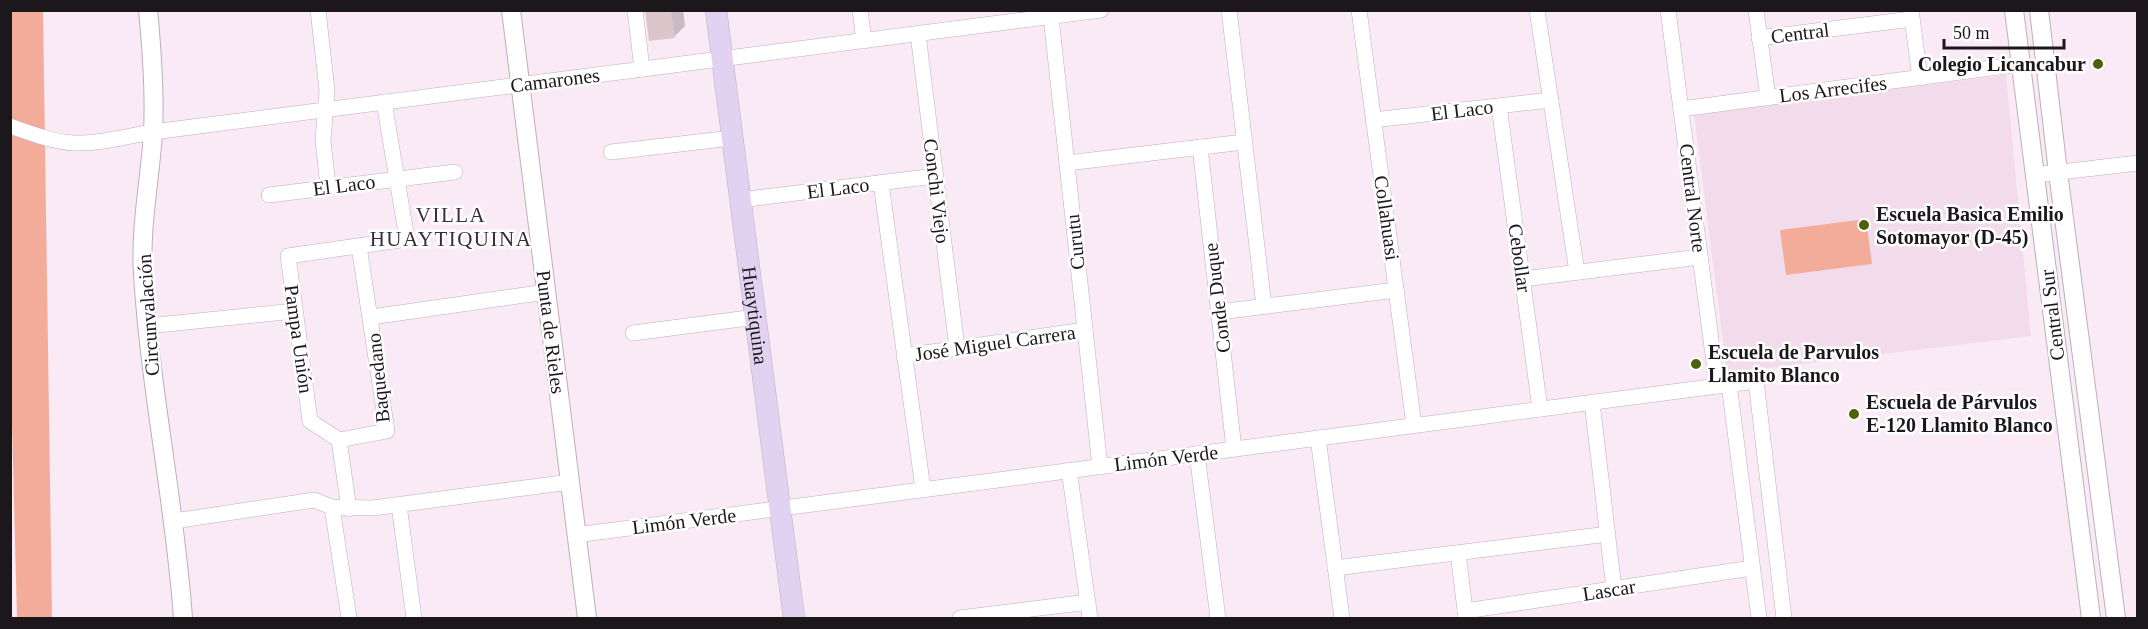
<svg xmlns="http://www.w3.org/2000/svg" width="2148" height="629" font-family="Georgia,serif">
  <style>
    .built { fill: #f2dceb }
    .green { fill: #f4ac9a }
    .shadow { fill: #0003 }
    .building { fill: #dbc7cb }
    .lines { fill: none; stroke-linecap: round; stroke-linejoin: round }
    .minor-casing { stroke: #beafb9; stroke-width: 16 }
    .tertiary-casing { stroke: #beafb9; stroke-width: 20 }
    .secondary-casing { stroke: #beafb9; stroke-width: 22 }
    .minor { stroke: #fff; stroke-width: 15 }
    .tertiary { stroke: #fff; stroke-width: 18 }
    .secondary { stroke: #e2d2f1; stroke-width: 21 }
    .poi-dot { fill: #4f6108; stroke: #fff; stroke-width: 2 }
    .labels { text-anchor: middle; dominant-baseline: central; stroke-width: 5; stroke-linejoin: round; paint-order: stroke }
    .street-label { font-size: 20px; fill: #1c171b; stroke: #fff }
    .poi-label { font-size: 20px; font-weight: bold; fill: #1c171b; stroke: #fff; text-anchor: start }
    .neighbourhood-label { font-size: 21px; letter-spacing: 1.5px; fill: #382d35; stroke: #fff }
  </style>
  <rect width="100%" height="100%" fill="#faeaf5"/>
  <!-- built -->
  <polygon class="built" points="2006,75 2031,336 1727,373 1694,114"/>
  <!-- green -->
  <g class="green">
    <polygon points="10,11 43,11 52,618 17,618 10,345"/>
    <polygon points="1866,219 1872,264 1786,275 1780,230"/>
  </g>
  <!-- shadow -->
  <polygon class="shadow" points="645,10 683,10 685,26 674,37"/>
  <!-- building -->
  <polygon class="building" points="645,10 671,10 675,38 649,41"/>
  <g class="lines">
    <!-- minor casing -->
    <g class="minor-casing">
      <g id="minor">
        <polyline points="318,10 327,90 323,141 328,186"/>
        <polyline points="635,10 642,69"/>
        <polyline points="860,10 864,41"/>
        <polyline points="1229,10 1264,306"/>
        <polyline points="1359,10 1414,425"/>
        <polyline points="1537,10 1577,272"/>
        <polyline points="1668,10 1717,386"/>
        <polyline points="1756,10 1768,98"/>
        <polyline points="1911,10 1920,78"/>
        <polyline points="1051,17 1100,467"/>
        <polyline points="918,34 957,348"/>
        <polyline points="1759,38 1912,19"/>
        <polyline points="1499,106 1540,409"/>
        <polyline points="1681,109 2021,64"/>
        <polyline points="1373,120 1551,100"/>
        <path d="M10,126C30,133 53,142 74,143C100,144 127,136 153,132L1101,10"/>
        <polyline points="1200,147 1234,449"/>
        <polyline points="611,152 732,138"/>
        <polyline points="1067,163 1244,142"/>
        <polyline points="2035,175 2138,163"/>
        <polyline points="881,183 923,489"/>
        <polyline points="269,195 455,172"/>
        <polyline points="740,200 935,176"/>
        <polyline points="359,246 387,431 339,440 310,421 288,256 407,239 384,102"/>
        <polyline points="1523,279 1700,257"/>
        <polyline points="1219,312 1396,290"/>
        <polyline points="371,317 546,292"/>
        <polyline points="147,326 295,311"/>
        <polyline points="633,333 756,317"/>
        <polyline points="904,356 1085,330"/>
        <polyline points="1729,384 1759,618"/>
        <polyline points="1592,402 1614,589"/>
        <polyline points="1318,438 1342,618"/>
        <polyline points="339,440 349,509"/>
        <polyline points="1197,454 1218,618"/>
        <polyline points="1069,470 1090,618"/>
        <polyline points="399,505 414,618"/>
        <polyline points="332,507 349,618"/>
        <polyline points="174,521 314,500 332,507 373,508 570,482"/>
        <polyline points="576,535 1756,381 1784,618"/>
        <polyline points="1458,553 1466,618"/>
        <polyline points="1335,568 1608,534"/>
        <polyline points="1465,611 1752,568"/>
        <polyline points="960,618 1088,602"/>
      </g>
    </g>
    <!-- tertiary casing -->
    <g class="tertiary-casing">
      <g id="tertiary">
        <path d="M148,10C152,51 155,93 153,133C150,180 140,227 143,274C150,390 175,503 183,618"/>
        <polyline points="511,10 587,618"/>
        <polyline points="2014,10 2091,618"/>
        <polyline points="2039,10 2058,172 2116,618"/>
      </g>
    </g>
    <!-- secondary casing -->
    <g class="secondary-casing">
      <g id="secondary">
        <path id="s1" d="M716,10L794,618"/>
      </g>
    </g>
    <!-- minor -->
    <use href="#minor" class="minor"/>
    <!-- tertiary -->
    <use href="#tertiary" class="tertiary"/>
    <!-- secondary -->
    <use href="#secondary" class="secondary"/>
  </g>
  <!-- markers -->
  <g class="poi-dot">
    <circle cx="2098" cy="64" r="6"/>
    <circle cx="1864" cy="225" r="6"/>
    <circle cx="1696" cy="364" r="6"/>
    <circle cx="1854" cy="414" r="6"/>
  </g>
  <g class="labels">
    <!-- street labels -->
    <g class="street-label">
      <text transform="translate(1800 33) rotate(-7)">Central</text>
      <text transform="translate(555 80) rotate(-7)">Camarones</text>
      <text transform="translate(1833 89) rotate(-7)">Los Arrecifes</text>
      <text transform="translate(1462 110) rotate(-7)">El Laco</text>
      <text transform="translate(344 185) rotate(-7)">El Laco</text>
      <text transform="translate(838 188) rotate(-7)">El Laco</text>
      <text transform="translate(937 191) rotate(83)">Conchi Viejo</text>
      <text transform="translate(1693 198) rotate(83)">Central Norte</text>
      <text transform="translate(1387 218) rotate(82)">Collahuasi</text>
      <text transform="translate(1075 242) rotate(-96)">Curutu</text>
      <text transform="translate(1520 258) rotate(82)">Cebollar</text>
      <text transform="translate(1217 298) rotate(-97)">Conde Duque</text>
      <text stroke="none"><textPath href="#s1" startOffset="308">Huaytiquina</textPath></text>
      <text transform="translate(148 315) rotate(-94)">Circunvalación</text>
      <text transform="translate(2052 315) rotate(-97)">Central Sur</text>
      <text transform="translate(551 332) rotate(83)">Punta de Rieles</text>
      <text transform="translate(299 339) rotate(82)">Pampa Unión</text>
      <text transform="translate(995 343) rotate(-8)">José Miguel Carrera</text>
      <text transform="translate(378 378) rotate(-96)">Baquedano</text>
      <text transform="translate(1166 458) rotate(-7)">Limón Verde</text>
      <text transform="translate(684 521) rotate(-7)">Limón Verde</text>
      <text transform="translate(1609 590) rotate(-9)">Lascar</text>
    </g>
    <!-- poi labels -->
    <g class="poi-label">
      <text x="2086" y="64" text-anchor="end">Colegio Licancabur</text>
      <text x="1876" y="214">Escuela Basica Emilio<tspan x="1876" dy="23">Sotomayor (D-45)</tspan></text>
      <text x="1708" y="352">Escuela de Parvulos<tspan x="1708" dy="23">Llamito Blanco</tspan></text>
      <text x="1866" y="402">Escuela de Párvulos<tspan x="1866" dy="23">E-120 Llamito Blanco</tspan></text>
    </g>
    <!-- neighbourhood labels -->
    <g class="neighbourhood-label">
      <text x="451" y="215">VILLA<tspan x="451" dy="24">HUAYTIQUINA</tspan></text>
    </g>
  </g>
  <!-- border -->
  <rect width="2148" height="629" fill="none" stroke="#1c171b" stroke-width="24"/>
  <!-- scale -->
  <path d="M1944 39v9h120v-9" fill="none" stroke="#1c171b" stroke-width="3"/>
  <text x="1953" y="39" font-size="18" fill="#1c171b" stroke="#ffffff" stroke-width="4.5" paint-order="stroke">50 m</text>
</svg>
